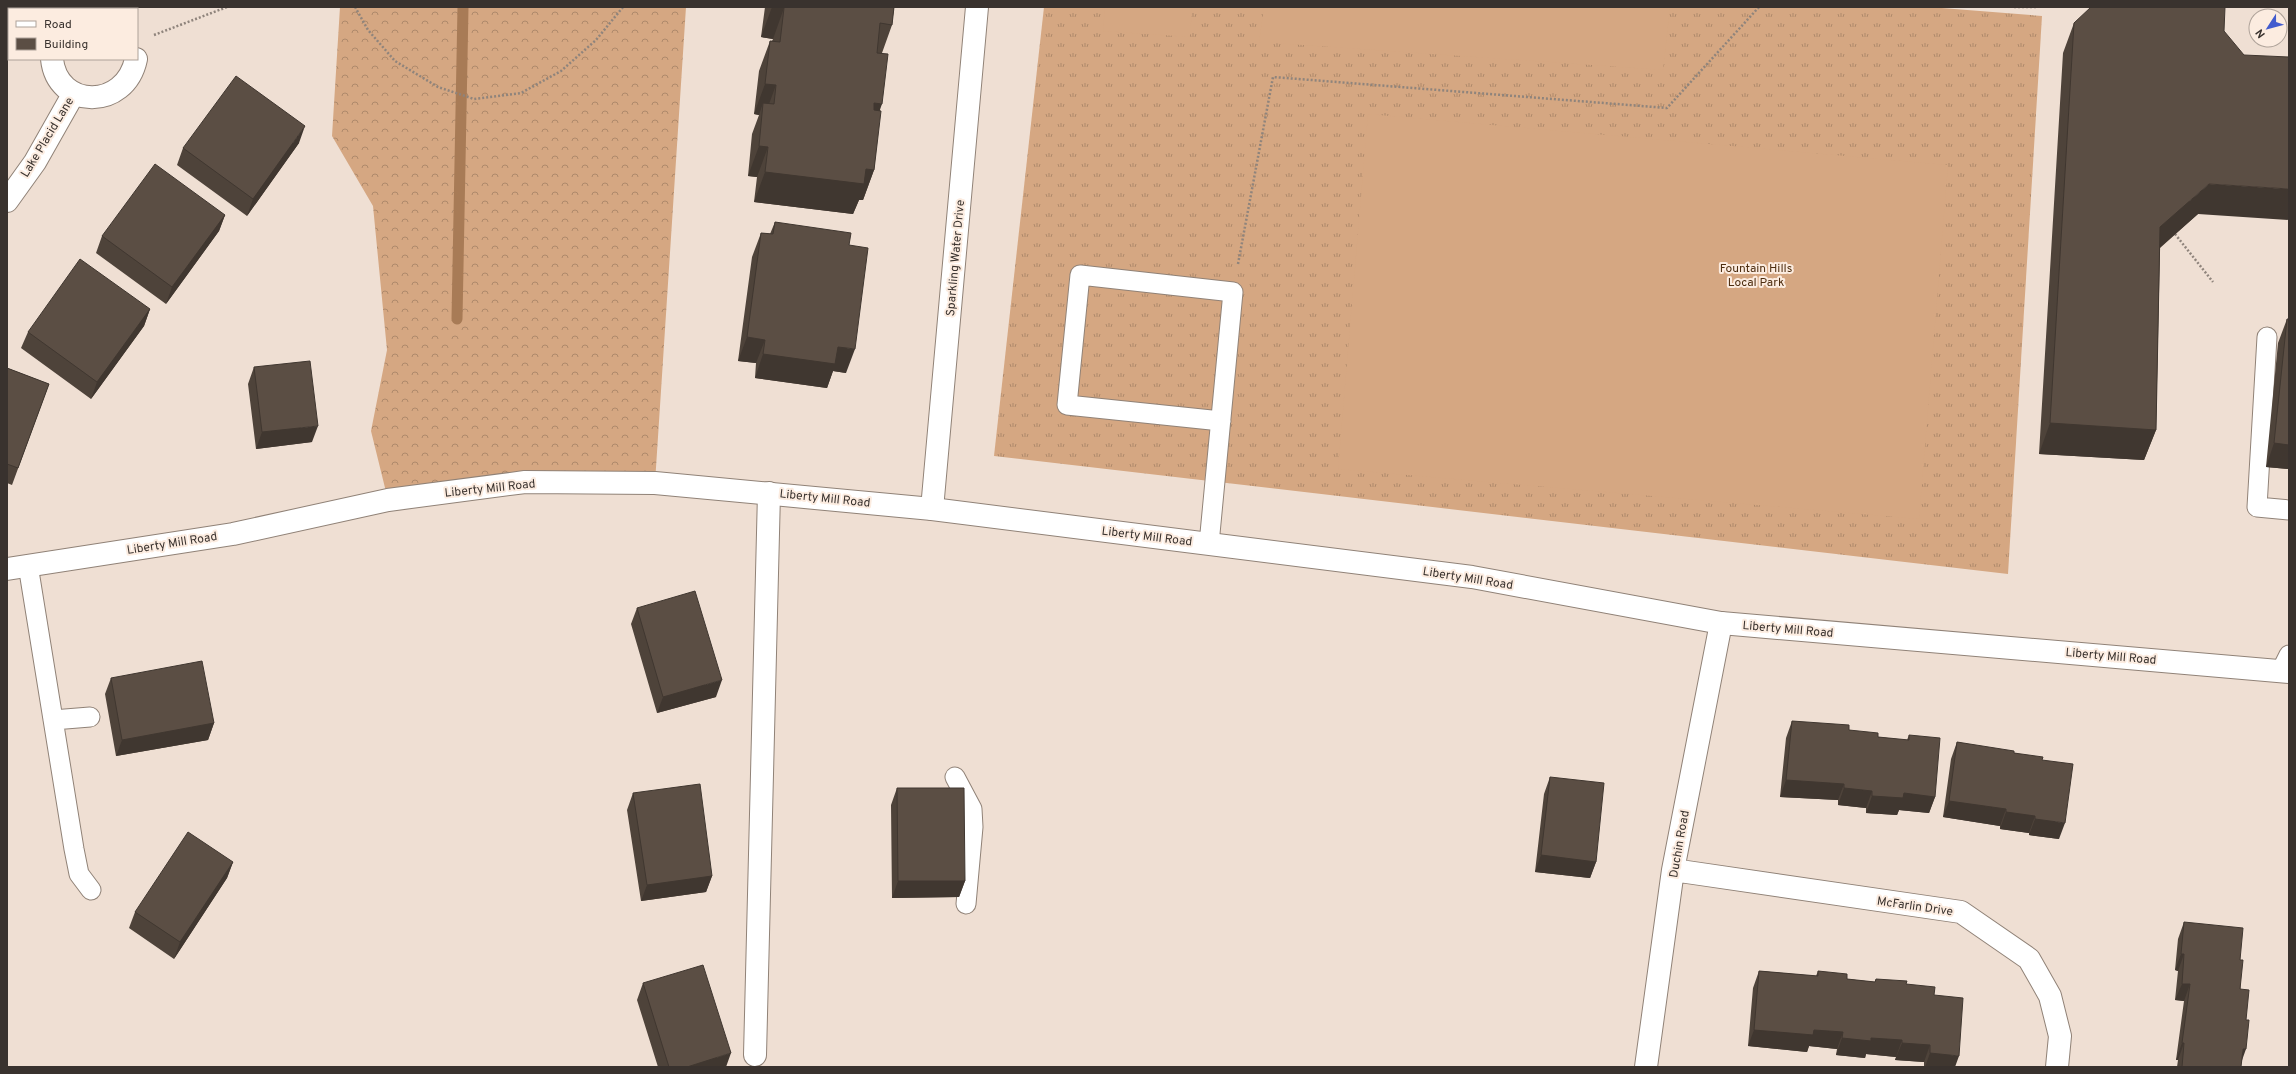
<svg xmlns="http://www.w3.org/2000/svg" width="2296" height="1074" viewBox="0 0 2296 1074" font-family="Overpass,sans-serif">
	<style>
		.grass { fill: url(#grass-tufts) }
		.forest { fill: url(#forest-crowns) }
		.pitch { fill: #d5a782 }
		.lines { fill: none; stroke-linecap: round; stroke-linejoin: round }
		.stream { stroke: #a87b56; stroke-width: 11 }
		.service-casing { stroke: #908277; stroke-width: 21 }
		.minor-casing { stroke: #908277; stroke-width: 24 }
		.tertiary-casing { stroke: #908277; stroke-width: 24 }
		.path { stroke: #8f847c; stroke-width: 2.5; stroke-dasharray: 2 2; stroke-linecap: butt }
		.service { stroke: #fff; stroke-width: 19 }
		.minor { stroke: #fff; stroke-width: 22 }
		.tertiary { stroke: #fff; stroke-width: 22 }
		.wall { fill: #4e433a }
		.shaded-wall { fill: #403730 }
		.building { fill: #5b4e44; stroke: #403730 }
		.labels { text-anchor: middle; stroke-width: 4; stroke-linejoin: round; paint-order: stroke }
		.street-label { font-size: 12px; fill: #39322e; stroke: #fcece0 }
		.park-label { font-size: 12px; fill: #4d2d0f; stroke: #fcece0 }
	</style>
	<defs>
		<pattern id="grass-tufts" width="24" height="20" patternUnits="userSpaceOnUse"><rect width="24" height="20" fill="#d5a782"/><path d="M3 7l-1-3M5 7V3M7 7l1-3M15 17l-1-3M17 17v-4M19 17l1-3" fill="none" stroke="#ae896b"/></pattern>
		<pattern id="forest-crowns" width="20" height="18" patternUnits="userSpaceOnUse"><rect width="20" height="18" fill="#d5a782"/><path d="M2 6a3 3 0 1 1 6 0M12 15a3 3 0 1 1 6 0" fill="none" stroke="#ae896b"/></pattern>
	</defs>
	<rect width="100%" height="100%" fill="#efdfd3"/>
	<!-- grass -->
	<path class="grass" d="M1044,7H1929L2042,16L2008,574L994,456Z"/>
	<!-- forest -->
	<path class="forest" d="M340,7H686L655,483L388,500L371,431L387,350L373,206L332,136Z"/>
	<!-- pitch -->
	<path class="pitch" d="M1105,7H1192L1190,37L1103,31Z
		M1264,7H1670L1663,70L1259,42Z
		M1368,114L1948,165L1919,519L1338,469Z"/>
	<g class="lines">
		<!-- stream -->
		<path class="stream" d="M457,319L463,7"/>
		<!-- service casing -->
		<g class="service-casing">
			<path id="service" d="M2267,337L2257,507L2289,510
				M1209,544L1233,292L1080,275L1067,405L1221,421
				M28,565L74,849L79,874L91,890
				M2281,671L2289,655
				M53,720L90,717
				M955,777L972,809L973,827L966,904"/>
		</g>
		<!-- minor casing -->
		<g class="minor-casing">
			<path id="minor" d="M52,59C57,109 125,111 136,59
				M7,201L35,162L74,93
				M932,509L977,7
				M1673,870L1961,912L2029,959L2050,996L2060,1036L2057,1067
				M755,1055L769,493
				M1646,1067L1673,870L1721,623"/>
		</g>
		<!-- tertiary casing -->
		<g class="tertiary-casing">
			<path id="tertiary" d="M7,569L233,534L388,500L525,482L655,483L932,509L1472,577L1721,623L2289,672"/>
		</g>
		<!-- path -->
		<path class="path" d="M355,7L368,30L395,61L438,87L474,99L521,93L561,71L596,40L623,7
			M2014,7H2038
			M154,35L227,7
			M2175,234L2213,282
			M1238,264L1273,77L1667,108L1759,7"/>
		<!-- service -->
		<use href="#service" class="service"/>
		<!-- minor -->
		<use href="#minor" class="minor"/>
		<!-- tertiary -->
		<use href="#tertiary" class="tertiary"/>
	</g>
	<!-- wall -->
	<path class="wall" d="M765,7H894L892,25L882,53L880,111L874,170L863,200H859L853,214L754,202L757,177L748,176L752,134L759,115L754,114L759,71L770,41H772L773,39L761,37Z
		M2074,23L2198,214L2160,248L2156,430L2144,460L2039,454L2063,53Z
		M299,143L247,216L177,165L183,148Z
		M225,215L219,231L166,304L96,253L102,236Z
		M775,222L849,245L846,373L833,371L827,388L755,378L756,363L738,361L752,257L761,233L770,234Z
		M150,309L144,326L91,399L21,348L28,332Z
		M2287,319H2289V469L2266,467L2278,343Z
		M254,367L312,442L256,449L248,384Z
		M7,368L49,384L12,485L7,483Z
		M637,608L716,697L657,713L631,624Z
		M111,678L214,723L208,740L116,756L105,694Z
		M1792,721L1849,730L1878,737L1907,740L1909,735L1935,797L1929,813L1899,810L1897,815L1866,813V808L1838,805V800L1780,797L1786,738Z
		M1957,742L2014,753L2042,760L2059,839L2029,835V833L2000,829V826L1943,817L1951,759Z
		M1550,777L1596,862L1590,878L1535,872L1544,794Z
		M897,788L965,881L959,897L892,898L891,805Z
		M633,793L712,876L706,892L641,901L627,810Z
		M233,862L227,878L174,959L129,928L135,912Z
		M2184,922L2240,960L2241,1061V1067H2177L2178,1060H2176L2184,1001L2175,1000L2178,971L2175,970L2178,939Z
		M1759,971L1816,976L1818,971L1847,979L1875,982L1876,979L1906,984L1934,995L1955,1067H1924V1062L1895,1060L1896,1057L1866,1054L1865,1058L1836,1055L1837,1049L1809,1046L1807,1052L1748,1046L1753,988Z
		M643,983L726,1067H658L637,1000Z"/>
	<!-- shaded-wall -->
	<path class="shaded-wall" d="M772,7L784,8L773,39L761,37Z
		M765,84L776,85L765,115L763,103L759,115L754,114Z
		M874,103L882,104L871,134Z
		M305,126L299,143L247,216L253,199Z
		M759,146L768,147L757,177L748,176Z
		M866,169L874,170L863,200H859L853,214L754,202L765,172Z
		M2209,184L2289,189V220L2198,214L2149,257L2160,227Z
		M225,215L219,231L166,304L172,287Z
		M150,309L144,326L91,399L97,382Z
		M747,337L765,340L756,363L738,361Z
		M838,347L855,349L846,373L833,371L827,388L755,378L763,354Z
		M2050,423L2156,430L2144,460L2039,454Z
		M318,426L312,442L256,449L262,432Z
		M2274,443L2289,445V469L2266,467Z
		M722,680L716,697L657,713L663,697Z
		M214,723L208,740L116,756L122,740Z
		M1786,780L1844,784L1838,800L1780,797Z
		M1844,788L1872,791L1866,808L1838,805Z
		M1904,793L1935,797L1929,813L1899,810L1897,815L1866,813L1872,796Z
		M1949,801L2006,809L2000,826L1943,817Z
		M2006,812L2035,816L2029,833L2000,829Z
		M2035,819L2065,823L2059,839L2029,835Z
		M1541,855L1596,862L1590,878L1535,872Z
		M233,862L227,878L174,959L180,942Z
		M712,876L706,892L641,901L647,885Z
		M898,881H965L959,897L892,898Z
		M2181,954H2184L2178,971L2175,970Z
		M2182,984H2190L2184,1001L2175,1000Z
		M1754,1030H1814L1843,1032L1837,1049L1809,1046L1807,1052L1748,1046Z
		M1842,1038H1871L1902,1040L1896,1057L1866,1054L1865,1058L1836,1055Z
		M1902,1043L1930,1045L1924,1062L1895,1060Z
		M2182,1043H2184L2178,1060H2176Z
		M2243,1049H2246L2240,1066Z
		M731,1053L726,1067H687Z
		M1930,1053L1959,1056L1955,1067H1925Z"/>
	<!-- building -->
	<path class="building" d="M774,7H894L892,25L880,23L877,53L888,54L882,104L874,103V110L881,111L874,170L866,169L864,184L765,172L768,147L759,146L763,103L774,104L776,85L765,84L770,41L780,42L784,8Z
		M2091,7H2225L2224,31L2244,55L2289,57V189L2209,184L2160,227L2156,430L2050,423L2074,23Z
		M236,76L305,126L253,199L183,148Z
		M155,164L225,215L172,287L102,236Z
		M775,222L851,233L849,245L868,248L855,349L838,347L835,364L763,354L765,340L747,337L761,233L773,234Z
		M80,259L150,309L97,382L28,332Z
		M2287,319H2289V445L2274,443Z
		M310,361L318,426L262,432L254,367Z
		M7,368L49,384L18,468L7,464Z
		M695,591L722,680L663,697L637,608Z
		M202,661L214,723L122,740L111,678Z
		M1792,721L1849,725V730L1878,733V737L1909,740V735L1940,738L1935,797L1904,793L1903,798L1872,796V791L1844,788V784L1786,780Z
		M1957,742L2014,751V753L2043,757L2042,760L2073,764L2065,823L2035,819V816L2006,812V809L1949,801Z
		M1550,777L1604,783L1596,862L1541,855Z
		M700,784L712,876L647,885L633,793Z
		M897,788H964L965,881H898Z
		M188,832L233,862L180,942L135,912Z
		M2184,922L2243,928L2240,960H2243L2240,989L2249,990L2246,1020H2249L2246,1049H2243L2241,1067H2182L2184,1043H2182L2190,984H2182L2184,954H2181Z
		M703,965L731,1053L687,1067H669L643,983Z
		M1759,971L1818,976V971L1847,974V979L1875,982L1876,979L1907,981L1906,984L1935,987L1934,995L1963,998L1959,1056L1930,1053V1045L1902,1043V1040L1871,1038V1041L1842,1038L1843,1032L1814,1030L1813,1035L1754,1030Z"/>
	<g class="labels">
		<!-- street labels -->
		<g class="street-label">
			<text transform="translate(47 137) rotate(-59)" y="4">Lake Placid Lane</text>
			<text transform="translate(955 258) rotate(-85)" y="4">Sparkling Water Drive</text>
			<text transform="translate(490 488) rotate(-6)" y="4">Liberty Mill Road</text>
			<text transform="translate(825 498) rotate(6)" y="4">Liberty Mill Road</text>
			<text transform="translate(1147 536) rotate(7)" y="4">Liberty Mill Road</text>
			<text transform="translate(172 543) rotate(-9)" y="4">Liberty Mill Road</text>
			<text transform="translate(1468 578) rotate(9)" y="4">Liberty Mill Road</text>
			<text transform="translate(1788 629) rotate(5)" y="4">Liberty Mill Road</text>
			<text transform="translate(2111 656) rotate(5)" y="4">Liberty Mill Road</text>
			<text transform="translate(1679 844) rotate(-80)" y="4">Duchin Road</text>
			<text transform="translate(1915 906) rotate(8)" y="4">McFarlin Drive</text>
		</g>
		<!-- park labels -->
		<g class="park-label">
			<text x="1756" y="272">Fountain Hills<tspan x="1756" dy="14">Local Park</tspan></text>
		</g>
	</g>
	<!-- border -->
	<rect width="2296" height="1074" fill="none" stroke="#39322e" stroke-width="16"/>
	<!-- legend -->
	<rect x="8" y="8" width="130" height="52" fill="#fcece0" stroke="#aea299"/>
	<rect x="16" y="21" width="20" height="6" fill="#ffffff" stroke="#aea299"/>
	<text x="44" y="28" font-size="12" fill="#39322e">Road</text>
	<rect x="16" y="38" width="20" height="12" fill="#5b4e44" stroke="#aea299"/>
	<text x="44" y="48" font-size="12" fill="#39322e">Building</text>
	<!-- north arrow -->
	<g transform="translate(2268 28) rotate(234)"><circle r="19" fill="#fcece0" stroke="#aea299"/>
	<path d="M0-3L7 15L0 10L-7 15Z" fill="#425bce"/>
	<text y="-6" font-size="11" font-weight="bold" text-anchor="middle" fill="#39322e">N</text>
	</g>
</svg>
